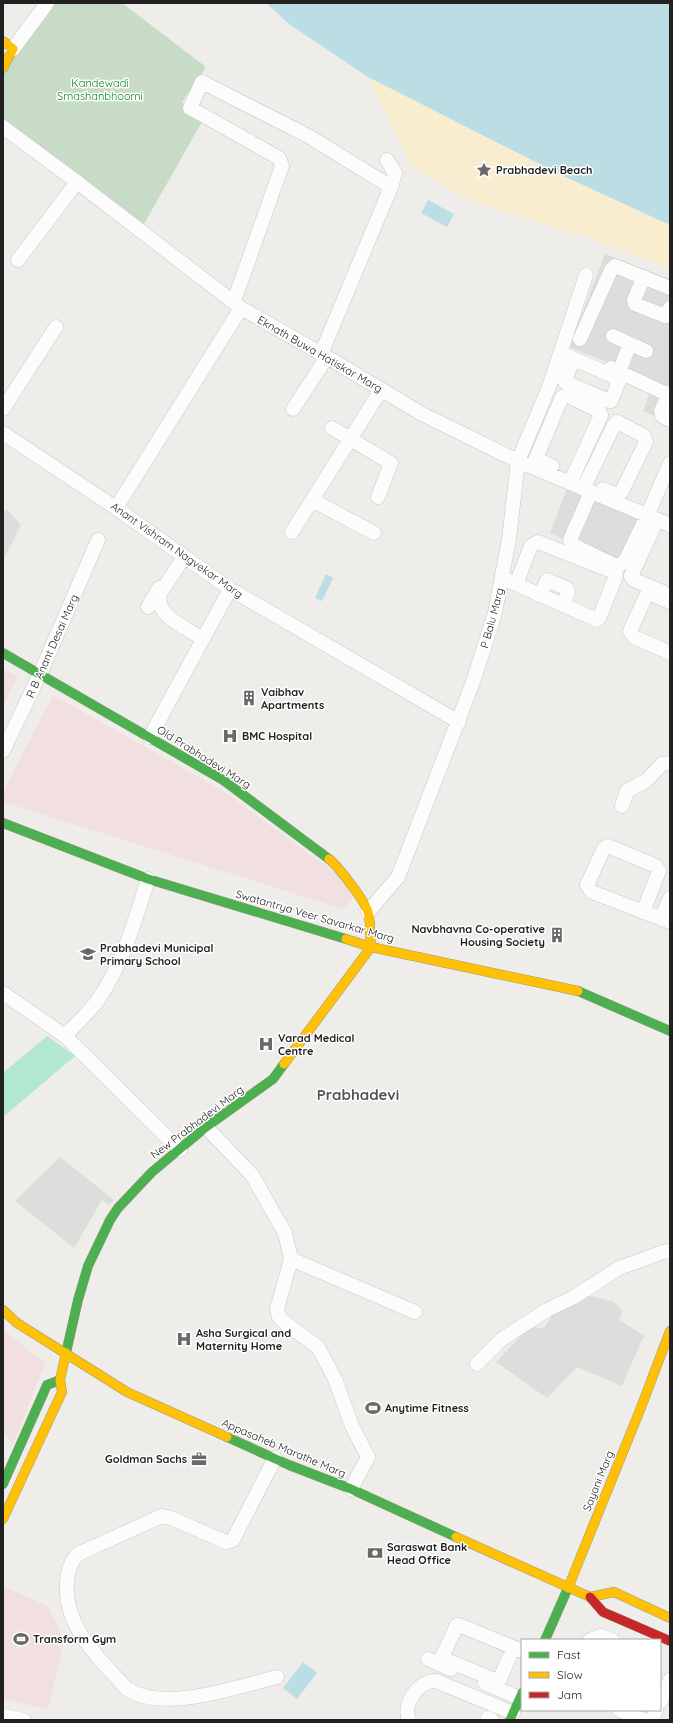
<svg xmlns="http://www.w3.org/2000/svg" width="673" height="1723" viewBox="0 0 673 1723" font-family="Quicksand,sans-serif">
	<style>
		.residential { fill: #dedddb }
		.commercial { fill: #f1e0df }
		.sand { fill: #f8edce }
		.cemetery { fill: #c7dbc7 }
		.pitch { fill: #b2e8cf }
		.water { fill: #bbdee4 }
		.lines { fill: none; stroke-linecap: round; stroke-linejoin: round }
		.street-casing { stroke: #c8c7c6; stroke-width: 15 }
		.fast-casing { stroke: #9a9a80; stroke-width: 10 }
		.slow-casing { stroke: #9a9a80; stroke-width: 10 }
		.jam-casing { stroke: #9a9a80; stroke-width: 10 }
		.street { stroke: #fdfcfc; stroke-width: 14 }
		.fast { stroke: #4caf50; stroke-width: 9 }
		.slow { stroke: #ffc107; stroke-width: 9 }
		.jam { stroke: #c62828; stroke-width: 9 }
		.labels { text-anchor: middle; stroke-width: 3; stroke-linejoin: round; paint-order: stroke }
		.park-label { font-size: 11px; fill: #05880a; stroke: #fff }
		.poi-label { font-size: 11px; font-weight: bold; fill: #212121; stroke: #fff; text-anchor: start }
		.street-label { font-size: 11px; fill: #212121; stroke: #fff }
		.district-label { font-size: 15px; font-weight: bold; fill: #545454; stroke: #fff }
	</style>
	<rect width="100%" height="100%" fill="#efedea"/>
	<!-- residential -->
	<path class="residential" d="M605,254L670,279V423L643,411L654,381L569,347Z
		M568,486L648,521L626,567L550,533Z
		M7,509L21,525L3,561V513Z
		M60,1157L114,1200L109,1205L102,1200L74,1248L15,1201Z
		M584,1295L613,1301L623,1311L619,1320L645,1336L642,1340L622,1386L577,1367L547,1398L496,1362L530,1326L543,1329L556,1310Z"/>
	<!-- commercial -->
	<path class="commercial" d="M3,669L18,676L3,705Z
		M53,695L222,790L342,878L353,898L343,909L3,802V792Z
		M3,1329L45,1363L13,1444L3,1433Z
		M3,1586L49,1607L64,1641L48,1710L3,1698Z"/>
	<!-- sand -->
	<path class="sand" d="M368,77L559,174L670,225V269L586,237L468,200L411,165Z"/>
	<!-- cemetery -->
	<path class="cemetery" d="M41,3H122L206,67L182,102L203,120L144,224L3,120V61Z"/>
	<!-- pitch -->
	<path class="pitch" d="M47,1036L75,1056L3,1117V1073Z"/>
	<!-- water -->
	<path class="water" d="M266,3H670V225L559,174L368,77L289,24Z
		M428,200L454,214L447,227L421,213Z
		M326,574L333,578L322,601L315,598Z
		M303,1662L317,1673L297,1699L283,1688Z"/>
	<g class="lines">
		<!-- street casing -->
		<g class="street-casing">
			<path id="street" d="M13,49L47,3
				M3,127L77,182L241,308L327,357L422,414L518,461L670,525
				M18,260L77,182
				M644,277L634,300L635,304L665,316L670,308
				M234,301L282,166L279,158L190,108L202,82L310,137L391,187
				M613,336L646,351
				M580,339L611,270L615,266L670,288
				M561,353L617,378L619,381L611,401H609L565,382L573,359
				M321,354L391,187L395,173L387,160
				M611,368L669,395
				M619,372L630,344
				M670,393L661,411L662,416L670,420
				M3,409L56,327
				M293,409L327,357
				M332,428L391,463L378,497
				M3,433L116,508L230,589L459,722
				M552,466L538,460L536,458L562,397L566,395L599,411L601,415L570,483
				M583,489L614,425L617,422L644,436L646,442L621,493L617,495L603,489
				M591,492L570,540L573,545L614,565H620L625,561L647,516L670,463
				M312,500L374,533
				M116,508L241,308
				M657,520L631,576L634,580L663,592
				M292,532L381,390
				M184,557L161,592C152,615 187,628 203,639
				M502,578L597,620L599,618L616,576L614,572L538,542L531,546L516,584
				M541,595L547,580L566,588L568,592L563,605
				M670,602L651,594H647L630,631L634,637L670,653
				M148,607L159,588
				M150,737L230,589
				M3,751L40,674L98,540
				M622,806L627,791L647,780L662,764L670,763
				M368,912L398,877L473,682L495,613L509,539L518,461L549,387L586,275
				M643,912L659,871L656,866L608,846L604,848L587,885L592,892L670,922
				M661,919L670,898
				M3,993L65,1036L180,1150
				M65,1036C76,1024 88,1013 98,1000C123,963 135,921 148,879
				M206,1127L252,1175L285,1233L291,1259L277,1309L279,1317L284,1322L318,1347L335,1379L352,1426L368,1457L351,1489
				M291,1259L415,1312
				M477,1364L502,1339L547,1310L574,1297L619,1268L666,1251L670,1252
				M275,1458L233,1540L226,1542L171,1518L162,1516L78,1554C70,1562 68,1571 67,1582C63,1627 100,1659 127,1689C165,1713 236,1687 277,1677
				M590,1640L600,1636L612,1640
				M513,1648L500,1679L497,1681L444,1659L442,1657L457,1625H459L522,1651
				M428,1659L451,1669
				M485,1683L519,1698
				M660,1702L670,1680
				M619,1710L644,1720
				M3,1716L24,1720
				M488,1718L492,1720
				M409,1720C402,1704 419,1680 436,1681L513,1713
				M652,1720L656,1710"/>
		</g>
		<!-- fast casing -->
		<g class="fast-casing">
			<path id="fast" d="M3,653L223,780L329,859
				M3,823L148,879L346,939
				M578,991L670,1031
				M66,1353L78,1300L88,1266L110,1220L118,1208L152,1172L206,1127L273,1079L284,1064
				M227,1437L289,1465L351,1489L456,1537
				M3,1484L47,1385L60,1380
				M545,1640L568,1588
				M510,1720L522,1693"/>
		</g>
		<!-- slow casing -->
		<g class="slow-casing">
			<path id="slow" d="M3,41L13,49L3,68
				M346,939L371,947L578,991
				M284,1064L371,947C370,936 371,923 368,912C365,901 338,866 329,859
				M3,1310L17,1323L127,1392L227,1437
				M3,1519L62,1392L60,1380L66,1353
				M456,1537L590,1597L614,1592L670,1618
				M568,1588L640,1410L670,1331"/>
		</g>
		<!-- jam casing -->
		<g class="jam-casing">
			<path id="jam" d="M590,1597L603,1612L670,1641"/>
		</g>
		<!-- street -->
		<use href="#street" class="street"/>
		<!-- fast -->
		<use href="#fast" class="fast"/>
		<!-- slow -->
		<use href="#slow" class="slow"/>
		<!-- jam -->
		<use href="#jam" class="jam"/>
	</g>
	<!-- icons -->
	<defs>
		<g id="sight-bare" transform="scale(1.2)"><path d="M0-6L1.8-2.2L6-1.7L2.9 1.2L3.7 5.4L0 3.3L-3.7 5.4L-2.9 1.2L-6-1.7L-1.8-2.2Z" fill="#696867" stroke="#fff" stroke-width="2.5" paint-order="stroke"/></g>
		<g id="building-bare" transform="scale(1.2)"><path d="M-4-6H4V6H1V3H-1V6H-4ZM-2.5-4.3h1.7v1.8h-1.7ZM.8-4.3h1.7v1.8H.8ZM-2.5-1h1.7V.8h-1.7ZM.8-1h1.7V.8H.8Z" fill="#696867" stroke="#fff" stroke-width="2.5" paint-order="stroke"/></g>
		<g id="hospital-bare" transform="scale(1.2)"><path d="M-5-5h3v3.5h4V-5h3V5h-3V1.5h-4V5h-3Z" fill="#696867" stroke="#fff" stroke-width="2.5" paint-order="stroke"/></g>
		<g id="school-bare" transform="scale(1.2)"><path d="M0-5L7-2L0 1L-7-2ZM-4 1L0 2.5L4 1V4Q0 6-4 4Z" fill="#696867" stroke="#fff" stroke-width="2.5" paint-order="stroke"/></g>
		<g id="stadium-bare" transform="scale(1.2)"><path d="M0-5a6.5 5 0 1 0 0 10a6.5 5 0 1 0 0-10ZM-3.5-1.8h7v3.6h-7Z" fill="#696867" stroke="#fff" stroke-width="2.5" paint-order="stroke"/></g>
		<g id="office-bare" transform="scale(1.2)"><path d="M-6-3h4V-5.5h4V-3h4V5H-6ZM-1-4.5V-3h2v-1.5ZM-6 0V1H6V0Z" fill="#696867" stroke="#fff" stroke-width="2.5" paint-order="stroke"/></g>
		<g id="bank-bare" transform="scale(1.2)"><path d="M-6-4H6V4H-6ZM0-2.3a2.3 2.3 0 1 0 0 4.6a2.3 2.3 0 1 0 0-4.6Z" fill="#696867" stroke="#fff" stroke-width="2.5" paint-order="stroke"/></g>
	</defs>
	<g fill-rule="evenodd">
		<use href="#sight-bare" x="484" y="170"/>
		<use href="#building-bare" x="249" y="698"/>
		<use href="#hospital-bare" x="230" y="736"/>
		<use href="#building-bare" x="557" y="935"/>
		<use href="#school-bare" x="88" y="954"/>
		<use href="#hospital-bare" x="266" y="1044"/>
		<use href="#hospital-bare" x="184" y="1339"/>
		<use href="#stadium-bare" x="373" y="1408"/>
		<use href="#office-bare" x="199" y="1459"/>
		<use href="#bank-bare" x="375" y="1553"/>
		<use href="#stadium-bare" x="21" y="1639"/>
	</g>
	<g class="labels">
		<!-- park labels -->
		<g class="park-label">
			<text x="100" y="87">Kandewadi<tspan x="100" dy="13">Smashanbhoomi</tspan></text>
		</g>
		<!-- poi labels -->
		<g class="poi-label">
			<text x="496" y="174">Prabhadevi Beach</text>
			<text x="261" y="696">Vaibhav<tspan x="261" dy="13">Apartments</tspan></text>
			<text x="242" y="740">BMC Hospital</text>
			<text x="545" y="933" text-anchor="end">Navbhavna Co-operative<tspan x="545" dy="13">Housing Society</tspan></text>
			<text x="100" y="952">Prabhadevi Municipal<tspan x="100" dy="13">Primary School</tspan></text>
			<text x="278" y="1042">Varad Medical<tspan x="278" dy="13">Centre</tspan></text>
			<text x="196" y="1337">Asha Surgical and<tspan x="196" dy="13">Maternity Home</tspan></text>
			<text x="385" y="1412">Anytime Fitness</text>
			<text x="187" y="1463" text-anchor="end">Goldman Sachs</text>
			<text x="387" y="1551">Saraswat Bank<tspan x="387" dy="13">Head Office</tspan></text>
			<text x="33" y="1643">Transform Gym</text>
		</g>
		<!-- street labels -->
		<g class="street-label">
			<text transform="translate(320 354) rotate(30)" y="4">Eknath Buwa Hatiskar Marg</text>
			<text transform="translate(177 550) rotate(35)" y="4">Anant Vishram Nagvekar Marg</text>
			<text transform="translate(492 618) rotate(-75)" y="4">P Balu Marg</text>
			<text transform="translate(52 646) rotate(-66)" y="4">R B Anant Desai Marg</text>
			<text transform="translate(204 757) rotate(32)" y="4">Old Prabhadevi Marg</text>
			<text transform="translate(315 916) rotate(16)" y="4">Swatantrya Veer Savarkar Marg</text>
			<text transform="translate(197 1122) rotate(-37)" y="4">New Prabhadevi Marg</text>
			<text transform="translate(284 1448) rotate(23)" y="4">Appasaheb Marathe Marg</text>
			<text transform="translate(598 1481) rotate(-68)" y="4">Sayani Marg</text>
		</g>
		<!-- district labels -->
		<g class="district-label">
			<text x="358" y="1100">Prabhadevi</text>
		</g>
	</g>
	<!-- border -->
	<rect width="673" height="1723" fill="none" stroke="#212121" stroke-width="8"/>
	<!-- legend -->
	<rect x="521" y="1639" width="140" height="72" fill="#ffffff" stroke="#a6a6a6"/>
	<rect x="529" y="1652" width="20" height="6" fill="#4caf50" stroke="#a6a6a6"/>
	<text x="557" y="1659" font-size="12" fill="#212121">Fast</text>
	<rect x="529" y="1672" width="20" height="6" fill="#ffc107" stroke="#a6a6a6"/>
	<text x="557" y="1679" font-size="12" fill="#212121">Slow</text>
	<rect x="529" y="1692" width="20" height="6" fill="#c62828" stroke="#a6a6a6"/>
	<text x="557" y="1699" font-size="12" fill="#212121">Jam</text>
</svg>
